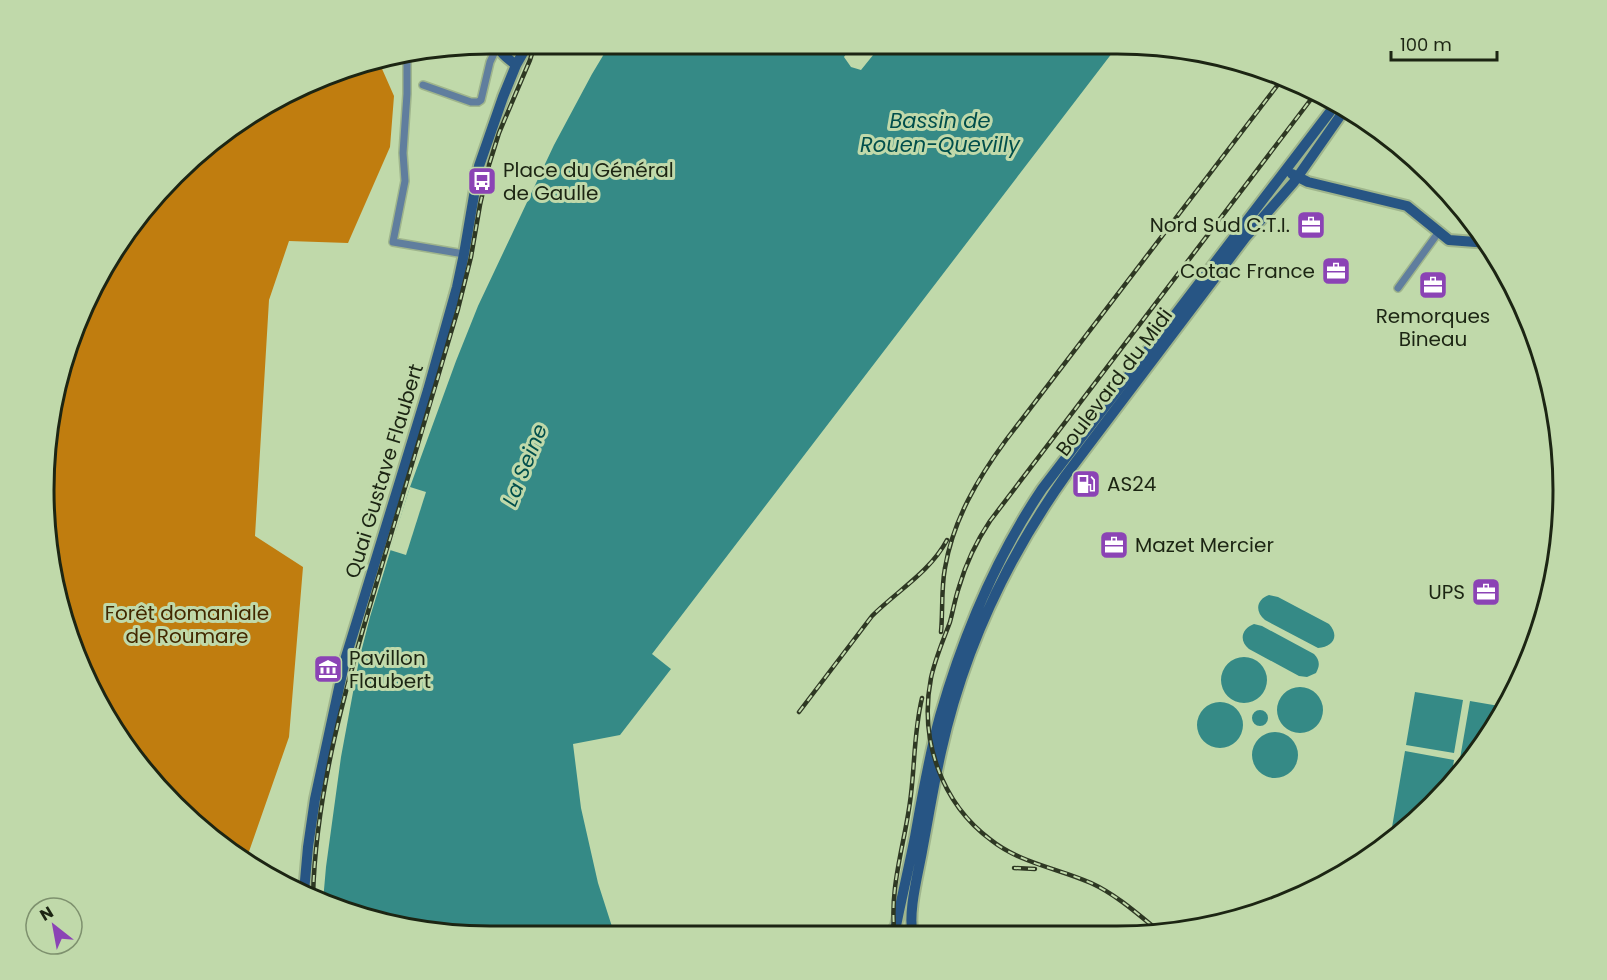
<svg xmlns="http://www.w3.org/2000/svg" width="1607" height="980" viewBox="0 0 1607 980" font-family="Poppins,sans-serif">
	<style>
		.forest { fill: #c07d0f }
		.water { fill: #358a86 }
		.pier { fill: #c0d9aa }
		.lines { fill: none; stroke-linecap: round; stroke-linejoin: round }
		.street-casing { stroke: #9fb58c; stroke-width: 10 }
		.secondary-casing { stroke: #9fb58c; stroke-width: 14 }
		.street { stroke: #607e9e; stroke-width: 7 }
		.secondary { stroke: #275584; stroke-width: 10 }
		.rail-casing { stroke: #2e3823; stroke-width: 4.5 }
		.rail { stroke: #c0d9aa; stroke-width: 2; stroke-dasharray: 7; stroke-linecap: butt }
		.labels { text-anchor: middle; stroke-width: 6; stroke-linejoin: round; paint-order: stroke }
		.poi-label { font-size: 20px; fill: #1c2513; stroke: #c0d9aa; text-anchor: start }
		.street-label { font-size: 20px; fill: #1c2513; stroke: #c0d9aa }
		.park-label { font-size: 20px; fill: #432800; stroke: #c0d9aa }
		.water-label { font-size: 21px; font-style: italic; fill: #014f4c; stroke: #c0d9aa }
		.rim { fill: none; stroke: #1c2513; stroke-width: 3 }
	</style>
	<rect width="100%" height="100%" fill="#c0d9aa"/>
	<!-- forest -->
	<path class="forest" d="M379,62L394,96L390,147L348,243L289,241L269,300L255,536L303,567L289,737L245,863L136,762L67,633L44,490L67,347L136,218L218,136L347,67Z"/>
	<!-- water -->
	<path class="water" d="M610,44H852L844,57L851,67L861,70L882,44H1119L652,654L671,669L620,735L573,744L581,808L598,883L615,936H460L346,913L323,901L326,867L341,757L359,660L370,617L410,487L456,361L478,306L554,145L592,74Z
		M1269,595L1278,597L1329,624C1340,636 1333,647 1318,648L1265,620C1254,611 1257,599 1269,595Z
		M1254,624L1262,626L1314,654C1320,660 1320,666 1316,673L1307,677L1299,676L1249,649C1239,641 1241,629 1254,624Z
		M1221 680a23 23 0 1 1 46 0a23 23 0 1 1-46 0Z
		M1277 710a23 23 0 1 1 46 0a23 23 0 1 1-46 0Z
		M1415,692L1463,700L1454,753L1406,745Z
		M1470,701L1505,707L1488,738L1457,776Z
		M1197 725a23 23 0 1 1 46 0a23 23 0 1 1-46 0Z
		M1252 718a8 8 0 1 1 16 0a8 8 0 1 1-16 0Z
		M1252 755a23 23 0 1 1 46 0a23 23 0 1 1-46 0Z
		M1405,751L1454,760L1450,785L1432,806L1390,839Z"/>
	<!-- pier -->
	<path class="pier" d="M410,487L426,492L406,555L390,550Z"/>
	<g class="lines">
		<!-- street casing -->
		<g class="street-casing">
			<path id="street" d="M407,57V94L403,153L405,181L393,242L464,254
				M423,85L471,102H478L481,100L490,62L498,45
				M1398,288L1438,233"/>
		</g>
		<!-- secondary casing -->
		<g class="secondary-casing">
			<path id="secondary" d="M498,44C499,53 509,59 516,65
				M1292,174L1308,182L1407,206L1449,240L1489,243
				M304,892L308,847L315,799L345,660L428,390L457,287L464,254L479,166L503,97L516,65L528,44
				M888,935L897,933L905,936
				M888,936L896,926C902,896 909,867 915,837C922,797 929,756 940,716C963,636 995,559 1042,489L1336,104
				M913,936C907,912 919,871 923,846C929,814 934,783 941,752C963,652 1007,558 1066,475L1245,238L1294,182L1345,109"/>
		</g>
		<!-- street -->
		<use href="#street" class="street"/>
		<!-- secondary -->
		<use href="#secondary" class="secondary"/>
		<!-- rail casing -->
		<g class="rail-casing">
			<path id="rail" d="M941,632C943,611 941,589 945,568C953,520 978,478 1006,440L1283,78
				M799,712L872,616C897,591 930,572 947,540
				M1014,868L1035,869
				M313,896C316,790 346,686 376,585C404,493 431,401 458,309L471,257L480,205L489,165L499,133L530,60L535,44
				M1161,933C1139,915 1117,895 1091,883C1057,868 1020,863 991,840C941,803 919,739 931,678C935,659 943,641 950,622C953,611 955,599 959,587C966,563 976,542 990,521L1315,94
				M895,936C888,888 906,841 911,794C915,761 914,732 922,698"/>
		</g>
		<!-- rail -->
		<use href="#rail" class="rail"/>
	</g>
	<!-- icons -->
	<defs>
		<g id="bus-square" transform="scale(1.5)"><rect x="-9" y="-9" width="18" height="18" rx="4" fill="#8b43b5" stroke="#c0d9aa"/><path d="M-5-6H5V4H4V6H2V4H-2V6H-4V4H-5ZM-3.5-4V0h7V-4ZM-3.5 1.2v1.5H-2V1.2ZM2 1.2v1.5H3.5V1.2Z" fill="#fff"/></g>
		<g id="office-square" transform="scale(1.5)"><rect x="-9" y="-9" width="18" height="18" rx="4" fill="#8b43b5" stroke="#c0d9aa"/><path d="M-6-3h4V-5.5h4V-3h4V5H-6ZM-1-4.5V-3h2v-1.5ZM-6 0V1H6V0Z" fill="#fff"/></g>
		<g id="fuel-square" transform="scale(1.5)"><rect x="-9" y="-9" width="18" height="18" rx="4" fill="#8b43b5" stroke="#c0d9aa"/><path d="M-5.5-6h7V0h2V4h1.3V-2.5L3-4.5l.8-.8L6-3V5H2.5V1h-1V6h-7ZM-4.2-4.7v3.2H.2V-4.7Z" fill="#fff"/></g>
		<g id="museum-square" transform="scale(1.5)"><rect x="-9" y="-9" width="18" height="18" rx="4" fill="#8b43b5" stroke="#c0d9aa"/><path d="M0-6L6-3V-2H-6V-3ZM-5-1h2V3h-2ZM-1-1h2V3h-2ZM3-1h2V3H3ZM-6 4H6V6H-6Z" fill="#fff"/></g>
	</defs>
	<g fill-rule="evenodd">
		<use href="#bus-square" x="482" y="181"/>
		<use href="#office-square" x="1311" y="225"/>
		<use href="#office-square" x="1336" y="271"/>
		<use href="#office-square" x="1433" y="285"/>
		<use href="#fuel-square" x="1086" y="484"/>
		<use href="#office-square" x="1114" y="545"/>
		<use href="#office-square" x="1486" y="592"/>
		<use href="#museum-square" x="328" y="669"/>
	</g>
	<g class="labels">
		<!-- poi labels -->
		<g class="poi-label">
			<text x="503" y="177">Place du Général<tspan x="503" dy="23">de Gaulle</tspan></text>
			<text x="1290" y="232" text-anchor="end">Nord Sud C.T.I.</text>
			<text x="1315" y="278" text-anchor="end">Cotac France</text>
			<text x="1433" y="323" text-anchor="middle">Remorques<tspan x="1433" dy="23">Bineau</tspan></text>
			<text x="1107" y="491">AS24</text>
			<text x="1135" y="552">Mazet Mercier</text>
			<text x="1465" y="599" text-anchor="end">UPS</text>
			<text x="349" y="665">Pavillon<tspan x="349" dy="23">Flaubert</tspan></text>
		</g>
		<!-- street labels -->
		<g class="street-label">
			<text transform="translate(1114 382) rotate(-53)" y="7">Boulevard du Midi</text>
			<text transform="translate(384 471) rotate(-73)" y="7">Quai Gustave Flaubert</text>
		</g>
		<!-- park labels -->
		<g class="park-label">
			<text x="187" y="620">Forêt domaniale<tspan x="187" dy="23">de Roumare</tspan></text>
		</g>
		<!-- water labels -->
		<g class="water-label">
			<text x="940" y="128">Bassin de<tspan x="940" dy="24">Rouen-Quevilly</tspan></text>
			<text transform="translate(525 465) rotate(-68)" y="7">La Seine</text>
		</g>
	</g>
	<!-- crop -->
	<path d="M0 0H1607V980H0ZM490 54H1117A436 436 0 0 1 1553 490V490A436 436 0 0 1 1117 926H490A436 436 0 0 1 54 490V490A436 436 0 0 1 490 54Z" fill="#c0d9aa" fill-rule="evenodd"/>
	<path class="rim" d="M490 54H1117A436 436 0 0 1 1553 490V490A436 436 0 0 1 1117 926H490A436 436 0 0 1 54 490V490A436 436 0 0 1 490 54Z"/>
	<!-- north arrow -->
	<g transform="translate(54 926) rotate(329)"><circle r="28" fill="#c0d9aa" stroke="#7e916e" stroke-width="1.5"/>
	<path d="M0-4.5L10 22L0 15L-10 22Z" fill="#8b43b5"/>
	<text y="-9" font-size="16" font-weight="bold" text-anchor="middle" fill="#1c2513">N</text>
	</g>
	<!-- scale -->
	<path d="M1391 51v9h106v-9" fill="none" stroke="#1c2513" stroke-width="3"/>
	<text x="1400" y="51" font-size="18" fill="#1c2513" stroke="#c0d9aa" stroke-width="4.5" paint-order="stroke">100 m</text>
</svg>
